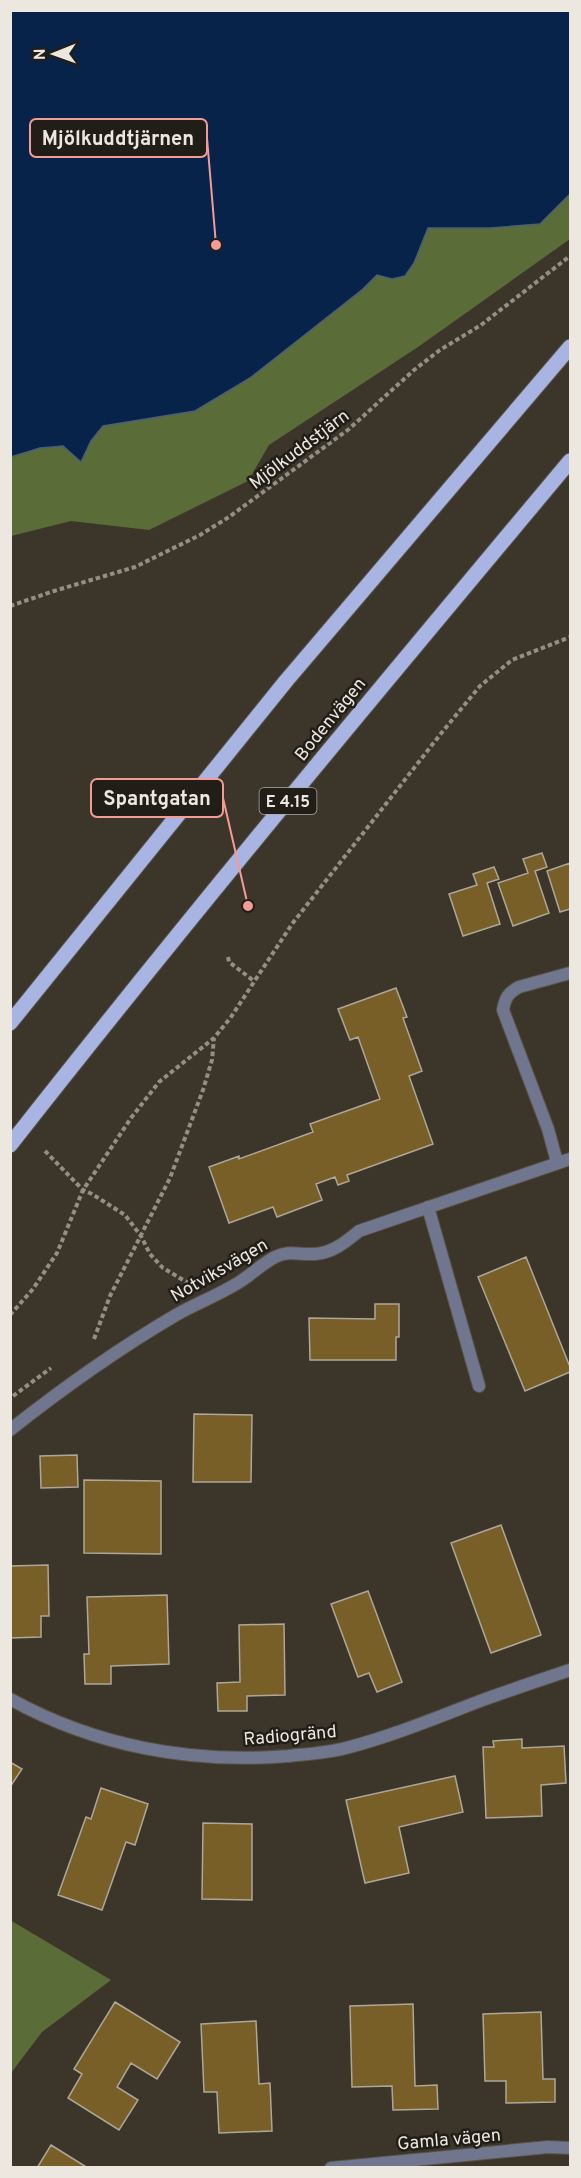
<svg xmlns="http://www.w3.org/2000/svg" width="581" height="2178" viewBox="0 0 581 2178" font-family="Overpass,sans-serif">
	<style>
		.forest { fill: #5a6d38 }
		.water { fill: #08234a; stroke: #4c5e77; stroke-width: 1.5 }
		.building { fill: #775f27; stroke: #aea798; stroke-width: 1.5 }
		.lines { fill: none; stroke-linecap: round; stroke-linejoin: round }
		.service-casing { stroke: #585247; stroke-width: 14 }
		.minor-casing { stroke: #585247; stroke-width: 14 }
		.primary-casing { stroke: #585247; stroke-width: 17 }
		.path { stroke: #948f85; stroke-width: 4; stroke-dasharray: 4.5 3; stroke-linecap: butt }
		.service { stroke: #70768d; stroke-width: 12 }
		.minor { stroke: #70768d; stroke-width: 12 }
		.primary { stroke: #a8b4e2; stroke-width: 15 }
		.labels { text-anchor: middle; stroke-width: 5; stroke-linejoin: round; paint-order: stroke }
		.shield { fill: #211e18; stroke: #afaba4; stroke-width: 1.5 }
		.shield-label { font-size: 16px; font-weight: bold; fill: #ece8e0 }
		.street-label { font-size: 18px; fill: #ece8e0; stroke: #211e18 }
		.leader { fill: none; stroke: #f59b97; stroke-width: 2 }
		.callout-dot { fill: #f59b97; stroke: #211e18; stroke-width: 2 }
		.callout { fill: #211e18; stroke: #f59b97; stroke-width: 2 }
		.callout-label { font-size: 20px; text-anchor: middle; font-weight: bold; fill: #ece8e0 }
	</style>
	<rect width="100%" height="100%" fill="#3c362a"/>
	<!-- forest -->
	<path class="forest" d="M570,194V239L418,347L269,445L248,481L149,530L71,521L11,536V457L40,448L63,446L80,461L91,441L103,426L195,411L250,378L363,289L377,275L392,279L414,263L428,227L490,228L540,224Z
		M10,1920L111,1980L42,2032L11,2073Z"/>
	<!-- water -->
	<path class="water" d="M11,10L570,11V194L540,224L490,228H428L414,263L405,276L392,279L377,275L363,289L250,378L195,411L103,426L91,441L81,462L63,446L40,448L11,457Z"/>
	<!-- building -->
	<path class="building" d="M542,853L547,867L535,871L549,913L513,926L498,883L528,873L523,859Z
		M570,863V909L560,912L547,871Z
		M494,867L499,879L487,883L500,924L463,936L449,894L477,885L473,874Z
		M396,988L407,1017L403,1018L422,1071L409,1076L433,1144L347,1175L349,1181L338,1185L335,1177L316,1184L322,1200L277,1217L273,1207L229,1223L209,1167L239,1156V1159L313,1132L310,1124L380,1099L358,1037L350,1040L338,1009Z
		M526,1257L570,1367V1372L525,1391L478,1277Z
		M375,1304H399V1337H396V1360H310L309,1318L375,1319Z
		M194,1414L252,1415L251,1482H193Z
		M77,1455L78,1487L41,1488L40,1456Z
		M84,1480L161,1481V1554L84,1553Z
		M501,1525L541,1635L491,1653L451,1543Z
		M48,1565L49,1616H41V1637L10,1638V1566Z
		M368,1591L402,1682L377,1692L369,1673L358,1677L331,1604Z
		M167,1595L169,1664L111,1666V1684H85L84,1654H89L87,1597Z
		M284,1624L285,1695L247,1696V1711H218L217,1683L240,1682L239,1625Z
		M522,1739V1748L564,1746L566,1783L541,1785L542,1816L486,1818L483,1747H494L493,1741Z
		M10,1762L22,1769L10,1787Z
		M455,1776L463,1812L399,1827L409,1873L365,1883L346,1800Z
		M101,1788L148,1804L135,1845L126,1842L102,1910L58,1895L86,1817L91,1819Z
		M203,1823L252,1824V1900L202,1899Z
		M115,2002L180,2042L157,2079L131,2063L117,2087L138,2100L119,2130L68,2098L82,2074L74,2069Z
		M413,2004L415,2086L437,2085L438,2109L393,2110L392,2086L352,2087L350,2006Z
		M541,2012L543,2079H555V2102L506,2103V2081H485L483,2014Z
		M256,2021L259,2084L270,2083L272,2131L219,2133L217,2092H204L201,2024Z
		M51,2145L88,2168H37Z"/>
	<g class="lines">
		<!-- service casing -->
		<g class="service-casing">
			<path id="service" d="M428,1207L479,1386"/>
		</g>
		<!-- minor casing -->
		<g class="minor-casing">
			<path id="minor" d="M557,1162L548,1129L503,1010C505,998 508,993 519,987L570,973
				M10,1430C63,1388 118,1349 176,1315C197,1303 221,1294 241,1281C253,1273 262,1264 275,1257C289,1250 300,1255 315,1254C332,1253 346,1242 359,1231L570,1159
				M10,1699C95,1746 191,1764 288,1756C307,1754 327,1753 346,1748C392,1736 436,1718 480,1701C510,1690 540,1680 570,1670
				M331,2168L548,2147L570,2148"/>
		</g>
		<!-- primary casing -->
		<g class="primary-casing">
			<path id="primary" d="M10,1023L286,681L570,347
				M10,1145C192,913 381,687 570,461"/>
		</g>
		<!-- path -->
		<path class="path" d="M10,606L54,591L135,567L200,535L229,517L349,429L414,370L440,350L481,325L570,256
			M228,957L229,962L254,981
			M45,1151L83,1190L92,1194L125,1215L141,1236L150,1254L163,1268L190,1284
			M10,1315L33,1289L57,1253L83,1190L131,1118L159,1082L214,1038L231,1017L292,924L443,731L480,686L512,660L570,637
			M94,1339L110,1296L170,1178L203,1090L212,1060L214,1038
			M13,1396L51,1368"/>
		<!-- service -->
		<use href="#service" class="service"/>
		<!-- minor -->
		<use href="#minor" class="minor"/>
		<!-- primary -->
		<use href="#primary" class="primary"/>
	</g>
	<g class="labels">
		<!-- shield labels -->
		<rect class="shield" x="259.5" y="788" width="57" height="26" rx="4.5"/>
		<g class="shield-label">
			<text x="288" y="807">E 4.15</text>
		</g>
		<!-- street labels -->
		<g class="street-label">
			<text transform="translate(299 449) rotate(-37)" y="6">Mjölkuddstjärn</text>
			<text transform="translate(330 719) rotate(-51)" y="6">Bodenvägen</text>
			<text transform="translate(219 1270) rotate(-30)" y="6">Notviksvägen</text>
			<text transform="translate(290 1735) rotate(-5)" y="6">Radiogränd</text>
			<text transform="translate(449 2139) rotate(-5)" y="6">Gamla vägen</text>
		</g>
	</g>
	<!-- callouts -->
	<path class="leader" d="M216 245L207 138M248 906L223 798"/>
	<g class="callout-dot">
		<circle cx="216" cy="245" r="6"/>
		<circle cx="248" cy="906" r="6"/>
	</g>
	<g class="callout">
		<rect x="30" y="119" width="177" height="38" rx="6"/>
		<rect x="91" y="779" width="132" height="38" rx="6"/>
	</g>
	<g class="callout-label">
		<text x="118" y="145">Mjölkuddtjärnen</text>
		<text x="157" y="805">Spantgatan</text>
	</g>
	<!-- border -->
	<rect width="581" height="2178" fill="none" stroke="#ece8e0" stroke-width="24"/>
	<!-- north arrow -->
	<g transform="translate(54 54) rotate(269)" stroke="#211e18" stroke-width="4.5" paint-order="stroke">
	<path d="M0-4.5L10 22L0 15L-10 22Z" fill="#ece8e0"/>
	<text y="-9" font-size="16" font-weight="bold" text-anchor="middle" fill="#ece8e0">N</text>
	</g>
</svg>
